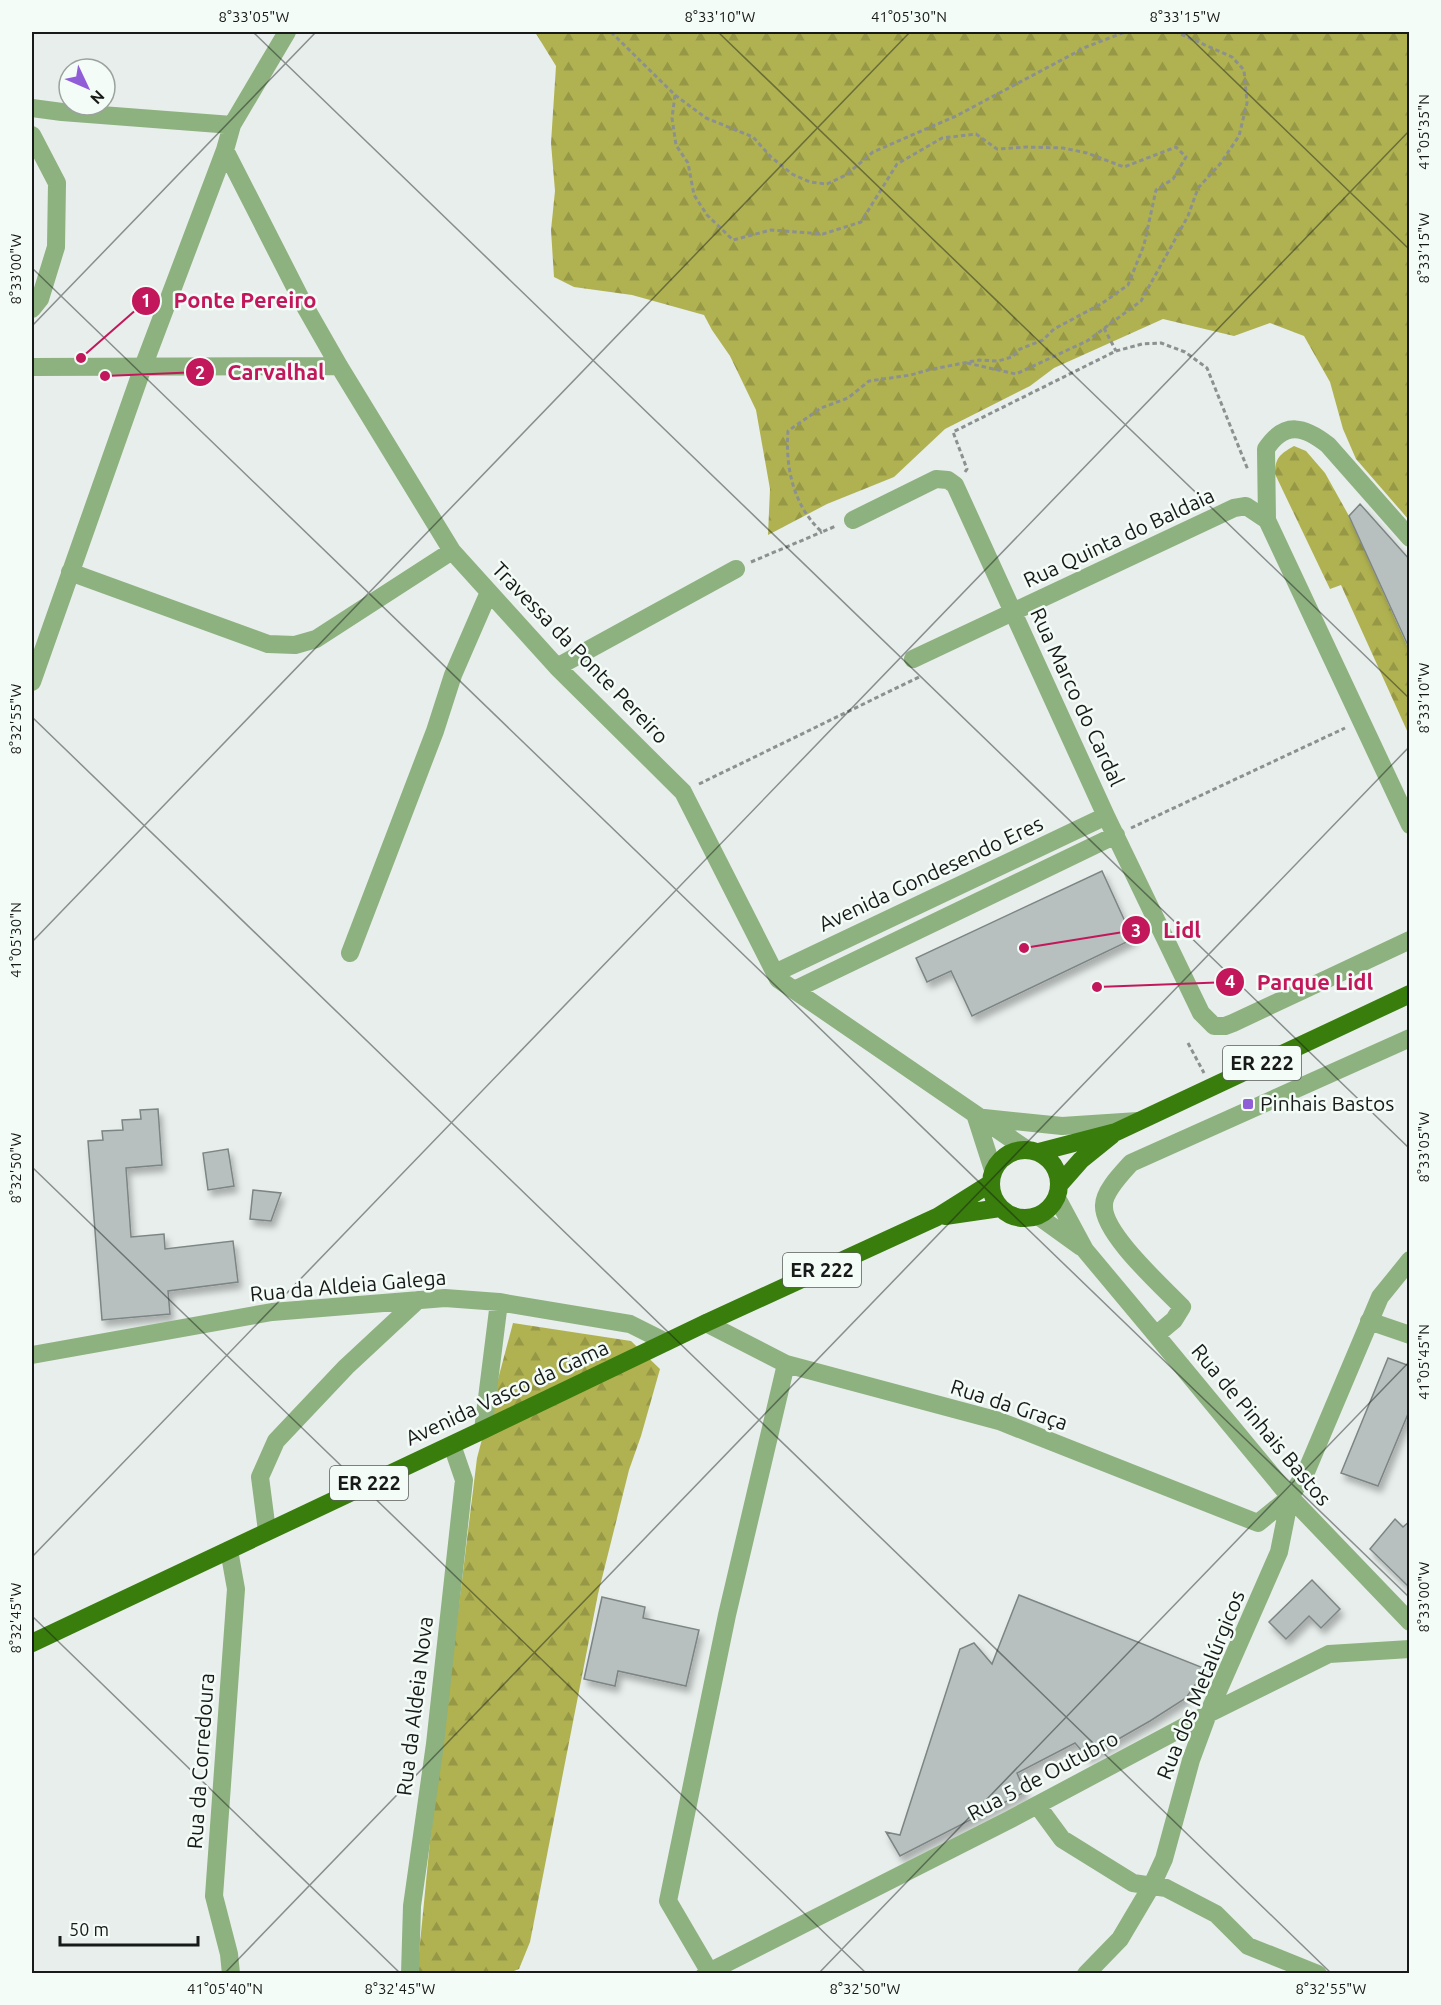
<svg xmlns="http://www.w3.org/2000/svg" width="1441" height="2005" viewBox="0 0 1441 2005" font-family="Ubuntu,sans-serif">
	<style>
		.forest { fill: url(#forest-firs) }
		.building { fill: #b7c0bf; stroke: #7d8584; stroke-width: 1.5; filter: url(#shadow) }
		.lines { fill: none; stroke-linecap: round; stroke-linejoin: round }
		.path { stroke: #8c918f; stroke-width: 3; stroke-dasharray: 4.5 3; stroke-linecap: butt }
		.minor { stroke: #8db17f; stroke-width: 18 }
		.major { stroke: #397d0c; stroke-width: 18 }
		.ticks { fill: none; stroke: #171a18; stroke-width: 1.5; stroke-opacity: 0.45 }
		.poi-dot { fill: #905ed7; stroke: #f4fcf8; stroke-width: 2 }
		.labels { text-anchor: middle; stroke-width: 5; stroke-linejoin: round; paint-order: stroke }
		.shield { fill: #f4fcf8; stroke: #595e5b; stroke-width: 1.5 }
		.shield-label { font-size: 20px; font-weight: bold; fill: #171a18 }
		.street-label { font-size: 21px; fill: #171a18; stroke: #f4fcf8 }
		.poi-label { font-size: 21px; fill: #171a18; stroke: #f4fcf8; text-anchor: start }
		.leader { fill: none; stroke: #c2185b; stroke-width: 2 }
		.callout-dot { fill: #c2185b; stroke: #f4fcf8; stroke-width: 2 }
		.mark-label { font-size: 18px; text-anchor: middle; font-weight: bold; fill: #fff }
		.callout-label { font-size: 22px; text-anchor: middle; font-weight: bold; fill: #c2185b; stroke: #f4fcf8; stroke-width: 5; stroke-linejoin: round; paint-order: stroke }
		.neatline { fill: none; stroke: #171a18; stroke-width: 2 }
		.ticks-label { font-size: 15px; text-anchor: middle; fill: #171a18 }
	</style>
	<defs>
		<pattern id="forest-firs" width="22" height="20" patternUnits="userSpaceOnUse" patternTransform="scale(1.5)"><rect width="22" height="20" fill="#b0b251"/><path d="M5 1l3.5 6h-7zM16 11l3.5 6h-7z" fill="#979846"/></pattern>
		<filter id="shadow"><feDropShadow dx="3.5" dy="6" stdDeviation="3" flood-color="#0004"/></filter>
	</defs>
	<rect width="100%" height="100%" fill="#e7eeeb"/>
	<!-- forest -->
	<path class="forest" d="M535,32H1409V520L1356,459L1343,429L1330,382L1304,336L1270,323L1234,336L1163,319L1054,368L1030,386L945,429L894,477L827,504L768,535L770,489L756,410L730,356L712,330L704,315L632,295L574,287L554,277L551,230L555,191L551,143L556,66Z
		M1294,446L1306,451L1325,473L1349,516L1409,650V735L1341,585L1330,589L1275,474C1275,458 1280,454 1294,446Z
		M513,1323L631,1341L660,1369L641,1436L629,1470L598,1594L530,1942L519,1969L509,1973L417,1974L430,1841L477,1458Z"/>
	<!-- building -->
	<path class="building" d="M1360,504L1410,560V650L1349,516Z
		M1102,871L1133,939L972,1016L951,971L927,982L916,958Z
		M158,1109L162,1165L126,1168L131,1237L164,1234L165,1249L233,1241L238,1282L168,1291L170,1314L102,1320L88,1141L103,1140L102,1131L123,1130L122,1120L141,1119L140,1110Z
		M228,1149L234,1186L208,1190L203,1153Z
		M253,1190L281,1193L271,1221L250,1219Z
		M1388,1358L1410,1366V1409L1378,1486L1341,1473Z
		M1395,1519L1403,1527L1410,1521V1588L1370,1549Z
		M1312,1580L1340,1609L1321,1628L1309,1616L1286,1639L1269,1622Z
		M1019,1595L1206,1669L1186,1698L1150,1721L1087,1757L1075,1743L1017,1773L1025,1792L900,1856L886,1832L900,1835L960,1649L974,1643L992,1664Z
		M602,1597L645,1607L643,1618L699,1630L686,1686L618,1671L615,1686L584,1679Z"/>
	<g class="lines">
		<!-- path -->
		<path class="path" d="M611,32L675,95L672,118L676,145L688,163L694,195L707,215L733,240L771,230L823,234L861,222L897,164L942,138L976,134L997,149L1026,147L1063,148L1087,153L1124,167L1176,147L1186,157L1173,179L1156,190L1144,245L1128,285L1101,304L1054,329L1043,340L1020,349L1012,357L998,361L979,360L928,370L911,375L869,381L848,398L821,408L788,431C785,468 794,507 822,532L836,526
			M675,95L706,118L753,137L771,157L792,174L810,182L827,184L846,175L873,152L956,116L1086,47L1125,32
			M1104,328L1116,351
			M967,363L1016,374L1087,341L1141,301L1188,216L1198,188L1220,164L1239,136L1247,103L1244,70L1232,57L1176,32H1170
			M965,472L967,469L953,432L1116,351L1142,344L1161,343L1185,352L1207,368L1248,470
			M751,562L822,532
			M699,784L919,677
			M1131,828L1345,728
			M1188,1043L1204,1073"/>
		<!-- minor -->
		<path class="minor" d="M32,108L62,112L232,125
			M32,135L57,183L56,247L40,299L32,309
			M225,150L303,303L339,366L452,551L557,667L683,792L778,979L1026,1149
			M32,367L339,366
			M853,520L936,479L948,480L955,485L1106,816L1201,1013L1214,1026H1225L1233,1023L1410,940
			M1267,520L1266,449C1285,420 1305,427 1328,445L1410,538
			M70,572L268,644L295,645L316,639L452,551
			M913,659L1234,508L1246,506L1267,520L1410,825
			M557,667L736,569
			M32,682L143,367L225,150L232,125L287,32
			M350,953L435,731L453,675L489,592
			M775,973L1106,816
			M794,990L1116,835
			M976,1117L993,1170
			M984,1118L1062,1126L1138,1121
			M1057,1198L1085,1250L1151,1329L1290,1497L1410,1622
			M1038,1216L1081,1247
			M1369,1321L1410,1335
			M706,1323L786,1364L999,1421L1258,1523L1290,1497L1306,1472L1380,1297L1410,1260
			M1156,1335L1174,1320L1182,1307C1163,1287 1102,1233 1104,1205C1104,1191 1122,1173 1131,1163L1410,1038
			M32,1355L272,1312L445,1298L499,1302L630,1324L666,1342
			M483,1430L499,1302
			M267,1531L260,1477L276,1441L346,1367L418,1300
			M229,1550L236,1589L214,1896L229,1954L231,1974
			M1037,1805L1062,1839L1133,1883L1166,1888L1216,1914L1248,1946L1318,1974
			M709,1971L668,1901L727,1615L786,1364
			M410,1974L412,1906L435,1744L464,1480L452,1445
			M705,1974L1009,1820L1208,1714L1329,1654L1410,1649
			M1086,1974L1120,1939L1152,1885L1164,1859L1191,1760L1208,1714L1279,1552L1290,1497"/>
		<!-- major -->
		<path class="major" d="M991 1184a34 34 0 1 1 68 0a34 34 0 1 1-68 0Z
			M1039,1152L1116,1132L1410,994
			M1059,1185L1081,1160L1112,1135
			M945,1216L1000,1208
			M32,1643L483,1430L706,1323L937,1217L991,1183"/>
	</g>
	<!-- ticks -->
	<path class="ticks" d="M253,32L1410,1149M718,32L1410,699M1184,32L1410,250M32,268L1410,1598M32,326L316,32M32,717L1332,1974M32,942L910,32M32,1167L867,1974M32,1557L1410,130M32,1616L401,1974M224,1974L1410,746M818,1974L1410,1361"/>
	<!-- markers -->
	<rect class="poi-dot" x="1242" y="1098" width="12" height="12" rx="3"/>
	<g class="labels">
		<!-- shield labels -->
		<g class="shield">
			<rect x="1223" y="1046" width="78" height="34" rx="4.5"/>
			<rect x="783" y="1253" width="78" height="34" rx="4.5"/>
			<rect x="330" y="1466" width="78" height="34" rx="4.5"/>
		</g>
		<g class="shield-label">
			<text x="1262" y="1070">ER 222</text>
			<text x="822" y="1277">ER 222</text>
			<text x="369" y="1490">ER 222</text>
		</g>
		<!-- street labels -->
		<g class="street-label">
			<text transform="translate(1119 538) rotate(-25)" y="7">Rua Quinta do Baldaia</text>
			<text transform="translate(580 653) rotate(46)" y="7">Travessa da Ponte Pereiro</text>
			<text transform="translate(1077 697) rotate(65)" y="7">Rua Marco do Cardal</text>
			<text transform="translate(931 874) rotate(-25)" y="7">Avenida Gondesendo Eres</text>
			<text transform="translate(348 1286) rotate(-5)" y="7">Rua da Aldeia Galega</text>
			<text transform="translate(507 1393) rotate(-25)" y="7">Avenida Vasco da Gama</text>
			<text transform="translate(1009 1405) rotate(18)" y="7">Rua da Graça</text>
			<text transform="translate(1261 1425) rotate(50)" y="7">Rua de Pinhais Bastos</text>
			<text transform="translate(1201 1685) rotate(-68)" y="7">Rua dos Metalúrgicos</text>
			<text transform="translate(415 1706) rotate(-83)" y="7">Rua da Aldeia Nova</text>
			<text transform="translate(201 1761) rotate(-86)" y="7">Rua da Corredoura</text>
			<text transform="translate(1043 1776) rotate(-28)" y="7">Rua 5 de Outubro</text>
		</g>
		<!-- poi labels -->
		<g class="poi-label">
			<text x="1260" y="1111">Pinhais Bastos</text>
		</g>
	</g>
	<!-- callouts -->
	<path class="leader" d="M81 358L146 301M105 376L200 372M1024 948L1136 930M1097 987L1230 982"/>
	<g class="callout-dot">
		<circle cx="81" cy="358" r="6"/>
		<circle cx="105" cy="376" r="6"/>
		<circle cx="1024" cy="948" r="6"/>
		<circle cx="1097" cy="987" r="6"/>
		<circle cx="146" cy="301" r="15"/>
		<circle cx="200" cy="372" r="15"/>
		<circle cx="1136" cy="930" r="15"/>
		<circle cx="1230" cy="982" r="15"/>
	</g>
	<g class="mark-label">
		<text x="146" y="307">1</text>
		<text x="200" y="379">2</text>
		<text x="1136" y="937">3</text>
		<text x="1230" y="988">4</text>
	</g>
	<g class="callout-label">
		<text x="245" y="308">Ponte Pereiro</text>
		<text x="276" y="380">Carvalhal</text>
		<text x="1182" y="938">Lidl</text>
		<text x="1315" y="990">Parque Lidl</text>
	</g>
	<!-- border -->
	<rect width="1441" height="2005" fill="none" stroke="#f4fcf8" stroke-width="66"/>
	<!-- north arrow -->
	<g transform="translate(87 87) rotate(134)"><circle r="28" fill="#f4fcf8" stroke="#9ca29e" stroke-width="1.5"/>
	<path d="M0-4.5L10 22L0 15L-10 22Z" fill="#905ed7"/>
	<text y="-9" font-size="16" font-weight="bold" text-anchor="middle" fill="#171a18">N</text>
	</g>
	<!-- scale -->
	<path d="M60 1936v9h138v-9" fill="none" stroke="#171a18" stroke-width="3"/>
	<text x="69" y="1936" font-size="18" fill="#171a18" stroke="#f4fcf8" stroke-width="4.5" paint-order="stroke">50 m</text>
	<rect x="33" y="33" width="1375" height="1939" class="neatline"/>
	<g class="ticks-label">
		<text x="254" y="22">8°33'05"W</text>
		<text x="720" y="22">8°33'10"W</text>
		<text x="909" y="22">41°05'30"N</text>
		<text x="1185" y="22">8°33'15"W</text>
		<text transform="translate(1424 132) rotate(-90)" y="5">41°05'35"N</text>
		<text transform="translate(1424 248) rotate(-90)" y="5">8°33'15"W</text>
		<text transform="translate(16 269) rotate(-90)" y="5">8°33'00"W</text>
		<text transform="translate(1424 698) rotate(-90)" y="5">8°33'10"W</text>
		<text transform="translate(16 719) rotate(-90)" y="5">8°32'55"W</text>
		<text transform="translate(16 940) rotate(-90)" y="5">41°05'30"N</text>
		<text transform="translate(1424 1147) rotate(-90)" y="5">8°33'05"W</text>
		<text transform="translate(16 1168) rotate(-90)" y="5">8°32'50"W</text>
		<text transform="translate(1424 1362) rotate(-90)" y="5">41°05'45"N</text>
		<text transform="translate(1424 1597) rotate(-90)" y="5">8°33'00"W</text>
		<text transform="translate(16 1618) rotate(-90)" y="5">8°32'45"W</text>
		<text x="225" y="1994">41°05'40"N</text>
		<text x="400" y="1994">8°32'45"W</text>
		<text x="865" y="1994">8°32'50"W</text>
		<text x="1331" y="1994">8°32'55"W</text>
	</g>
</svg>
